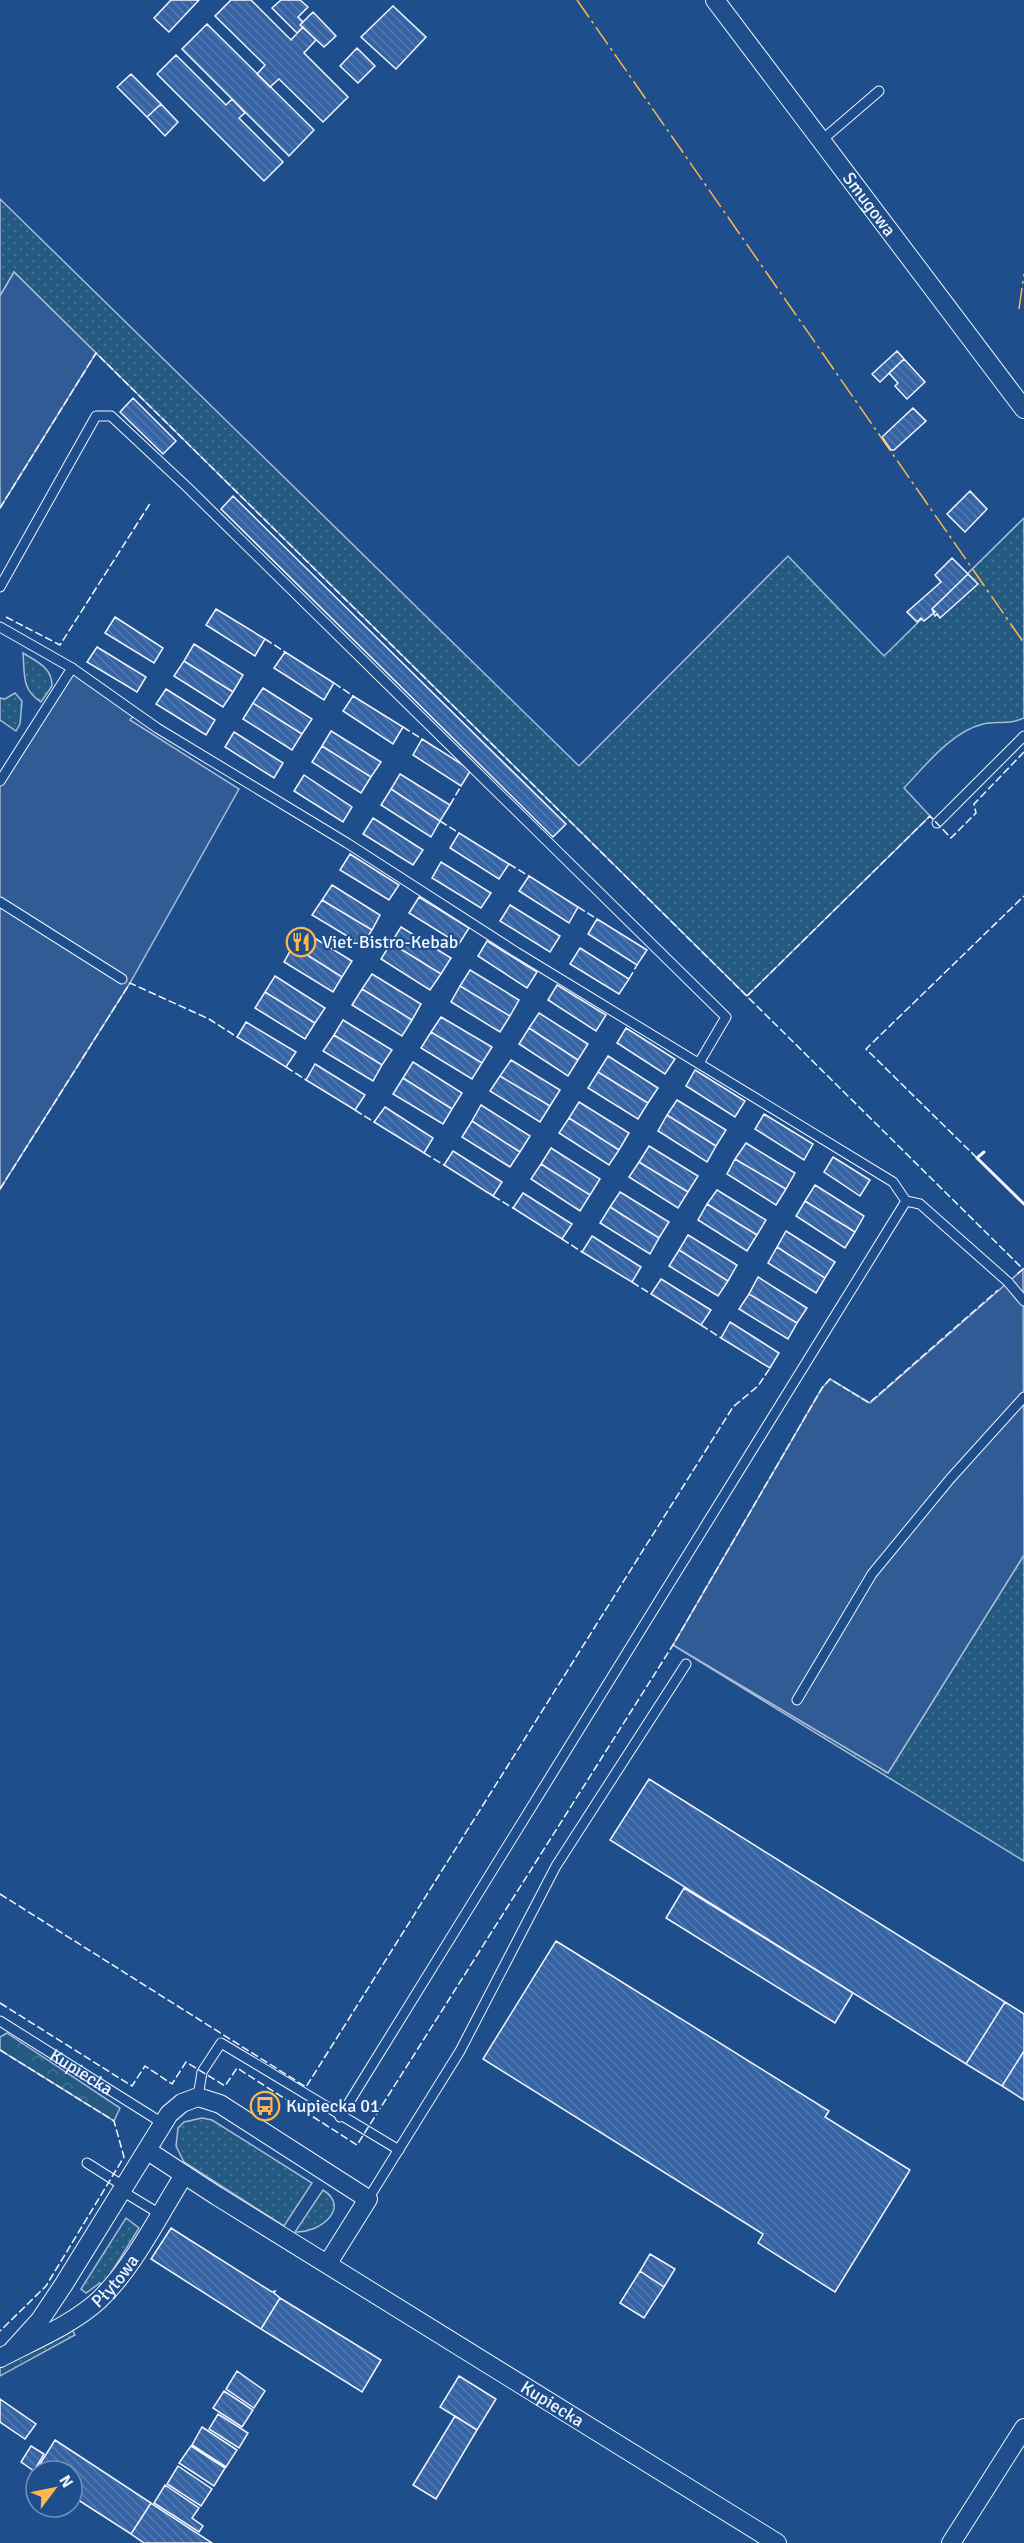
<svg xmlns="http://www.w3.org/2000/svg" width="1024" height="2543" viewBox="0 0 1024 2543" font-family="Signika,sans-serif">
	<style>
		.grass { fill: url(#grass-dots); stroke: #a8bbd7; stroke-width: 1.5 }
		.forest { fill: url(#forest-crowns); stroke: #a8bbd7; stroke-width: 1.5 }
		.parking { fill: #305b95; stroke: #a8bbd7; stroke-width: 1.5 }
		.building { fill: url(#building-back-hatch); stroke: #f2f6ff; stroke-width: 1.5 }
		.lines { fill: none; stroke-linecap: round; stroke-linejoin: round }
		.service-casing { stroke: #f2f6ff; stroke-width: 11 }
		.minor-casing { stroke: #f2f6ff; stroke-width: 20 }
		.service { stroke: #1f4e8c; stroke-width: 9 }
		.minor { stroke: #1f4e8c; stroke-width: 18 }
		.fence { stroke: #f2f6ff; stroke-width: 1.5; stroke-dasharray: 8 3; stroke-linecap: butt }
		.wall { stroke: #f2f6ff; stroke-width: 3 }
		.power { stroke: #ffb74d; stroke-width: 1.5; stroke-dasharray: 21 4.5 3 4.5; stroke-linecap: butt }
		.labels { text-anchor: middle; stroke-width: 4.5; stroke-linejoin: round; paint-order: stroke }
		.street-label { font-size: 18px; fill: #f2f6ff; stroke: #1f4e8c }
		.poi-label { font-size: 18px; fill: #f2f6ff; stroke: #1f4e8c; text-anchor: start }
	</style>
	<defs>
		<pattern id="grass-dots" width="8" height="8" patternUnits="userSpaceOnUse" patternTransform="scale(1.5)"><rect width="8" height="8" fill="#245a82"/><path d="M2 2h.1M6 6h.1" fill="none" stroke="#447295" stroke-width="1.8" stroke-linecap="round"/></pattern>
		<pattern id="forest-crowns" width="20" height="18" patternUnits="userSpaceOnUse" patternTransform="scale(1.5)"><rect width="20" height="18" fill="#245a82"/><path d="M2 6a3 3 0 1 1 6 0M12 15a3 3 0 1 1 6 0" fill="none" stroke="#447295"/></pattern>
		<pattern id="building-back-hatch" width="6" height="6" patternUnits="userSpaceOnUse" patternTransform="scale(1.5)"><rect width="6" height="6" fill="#3563a3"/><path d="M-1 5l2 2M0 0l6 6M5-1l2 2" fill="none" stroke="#537ab1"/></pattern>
	</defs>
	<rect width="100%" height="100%" fill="#1f4e8c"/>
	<!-- grass -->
	<path class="grass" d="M0,199L579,766L788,556L884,656L1024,518V718C1006,726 998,720 983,724C951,732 926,765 904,788L930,816L747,996L14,272L0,296Z
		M23,653C37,662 52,667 52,686L41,702C21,689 25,675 23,653Z
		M15,693L22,701L20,724L16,731L0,720V698L5,699Z
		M1024,1555V1861L673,1645L888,1773Z
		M202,2118L212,2120L312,2183L284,2226L184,2162L176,2146L178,2128L184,2122Z
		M323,2190C352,2208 318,2234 295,2232Z
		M126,2218L139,2228L103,2286L100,2283L86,2293L81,2289Z
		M71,2328L75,2335L0,2376V2367Z"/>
	<!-- forest -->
	<path class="forest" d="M7,2033L120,2108L114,2121L0,2050V2037Z"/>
	<!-- parking -->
	<path class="parking" d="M14,272L96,353L0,508V296Z
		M72,668L136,713L130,720L239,789L130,983L0,1189V784Z
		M1023,1269L1024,1555L888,1773L673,1645L822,1388L830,1379L870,1403Z"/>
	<!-- building -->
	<path class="building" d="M171,0H199L169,32L154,18Z
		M231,0H251L291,40L303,27L316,40L304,53L348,97L323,122L279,79L270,87L257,74L265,65L215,16Z
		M281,0H300L308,7L298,17L303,22L300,25L303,27L297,33L272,8Z
		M393,6L426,37L396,69L361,37Z
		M313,12L336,36L324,47L300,25Z
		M207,24L314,130L289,156L182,49Z
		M357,48L375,66L358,83L340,66Z
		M176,55L226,105L232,99L245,113L239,118L283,162L264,181L157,74Z
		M131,74L161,104L147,117L117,87Z
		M161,104L178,122L165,136L147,117Z
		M897,351L904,359L880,382L872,374Z
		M904,359L925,382L907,399L895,386L898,383L889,373Z
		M133,398L176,441L163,454L120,412Z
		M913,408L926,421L894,450H891L882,437Z
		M970,491L987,509L965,532L947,514Z
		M233,496L566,824L553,837L221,509Z
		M952,558L968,574L932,609L935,612L924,621L921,618L917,622L907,612L941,582L935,575Z
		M968,574L978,584L940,618L937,614L935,616L932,609Z
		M216,609L265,639L255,656L206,625Z
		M115,617L163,648L154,663L105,633Z
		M194,644L243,675L233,692L184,661Z
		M97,647L146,677L137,692L87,662Z
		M285,652L334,683L324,700L274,668Z
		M184,661L233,692L223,707L174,676Z
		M263,688L312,719L302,734L253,703Z
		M166,689L215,720L206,735L156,704Z
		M353,696L403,727L393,744L343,711Z
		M253,703L302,734L292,750L243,719Z
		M331,731L381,762L371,777L322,746Z
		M234,732L283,763L274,778L225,747Z
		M422,739L471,770L461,786L413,755Z
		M322,746L371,777L361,793L312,762Z
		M400,774L450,805L440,821L391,789Z
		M304,775L352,807L343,822L294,791Z
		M391,789L440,821L431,837L381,805Z
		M373,818L423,850L413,865L363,834Z
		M459,833L509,864L499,879L450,848Z
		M350,854L399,885L389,900L340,870Z
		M441,862L491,893L481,908L432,878Z
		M529,876L578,907L569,923L519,891Z
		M332,885L380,915L372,930L322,900Z
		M419,897L469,928L459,944L409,913Z
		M322,900L372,930L362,945L312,915Z
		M510,905L560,936L550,952L500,921Z
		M597,919L647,950L637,965L588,934Z
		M401,927L451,958L441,974L391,943Z
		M303,931L352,961L342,977L293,946Z
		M487,941L537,972L527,988L478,956Z
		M391,943L441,974L430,990L381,959Z
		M293,946L342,977L333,992L284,962Z
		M580,948L629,979L619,994L570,964Z
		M470,970L519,1000L510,1016L460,986Z
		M372,974L421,1004L412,1020L362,989Z
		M275,976L325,1008L315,1023L265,992Z
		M557,985L606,1015L596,1031L548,1000Z
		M460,986L510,1016L500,1032L451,1002Z
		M362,989L412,1020L402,1036L352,1005Z
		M265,992L315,1023L305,1039L255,1008Z
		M539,1013L588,1044L578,1060L529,1028Z
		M441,1017L492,1047L482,1063L431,1032Z
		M343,1020L392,1050L382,1065L334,1035Z
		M246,1022L296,1052L286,1067L237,1037Z
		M529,1028L578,1060L568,1076L519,1044Z
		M626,1028L675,1059L665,1074L617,1043Z
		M431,1032L482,1063L472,1079L421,1048Z
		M334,1035L382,1065L373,1081L323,1051Z
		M608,1056L658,1088L648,1103L598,1072Z
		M511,1060L560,1090L550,1106L500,1076Z
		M413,1062L462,1093L452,1109L403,1078Z
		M315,1064L365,1095L355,1110L306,1080Z
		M695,1070L745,1101L735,1117L686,1086Z
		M598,1072L648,1103L638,1119L588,1088Z
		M500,1076L550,1106L540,1122L490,1091Z
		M403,1078L452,1109L443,1124L393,1094Z
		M677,1100L726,1130L716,1146L667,1115Z
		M579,1102L629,1133L619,1150L569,1118Z
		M481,1105L530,1136L520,1152L472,1121Z
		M385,1107L433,1138L424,1153L374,1122Z
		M764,1114L813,1144L804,1160L755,1129Z
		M667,1115L716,1146L707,1162L658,1131Z
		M569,1118L619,1150L609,1165L559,1133Z
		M472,1121L520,1152L510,1167L462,1137Z
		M746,1143L795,1173L786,1189L735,1159Z
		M649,1146L698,1176L688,1192L639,1162Z
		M551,1148L600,1179L590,1195L541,1164Z
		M453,1151L502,1182L493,1196L444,1165Z
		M833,1157L870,1180L860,1196L824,1172Z
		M735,1159L786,1189L776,1205L727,1174Z
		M639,1162L688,1192L678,1208L629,1177Z
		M541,1164L590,1195L580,1211L531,1179Z
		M815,1185L864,1216L855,1232L805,1201Z
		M717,1190L766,1220L757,1235L707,1204Z
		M620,1192L669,1222L659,1238L610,1207Z
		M523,1193L572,1224L562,1239L513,1208Z
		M805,1201L855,1232L845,1248L796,1216Z
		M707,1204L757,1235L747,1251L698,1220Z
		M610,1207L659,1238L650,1254L600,1223Z
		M786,1231L835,1262L825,1278L777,1247Z
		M688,1235L737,1265L728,1281L679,1250Z
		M592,1236L641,1267L632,1282L582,1252Z
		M777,1247L825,1278L816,1293L768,1263Z
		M679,1250L728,1281L718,1296L669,1266Z
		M758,1277L807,1308L797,1323L749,1294Z
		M661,1279L711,1310L701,1325L651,1294Z
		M749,1294L797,1323L788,1339L739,1309Z
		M730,1322L779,1353L770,1368L721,1338Z
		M649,1779L1005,2002L966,2064L610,1840Z
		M684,1888L853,1993L835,2023L666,1918Z
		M556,1941L829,2111L825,2117L910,2170L835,2292L758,2243L763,2234L483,2059Z
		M1005,2002L1024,2014V2051L1002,2086L966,2064Z
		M1024,2051V2100L1002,2086Z
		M171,2228L272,2292L275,2291L274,2293L280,2298L261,2329L151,2259Z
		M650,2254L675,2269L664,2287L640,2271Z
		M640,2271L664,2287L644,2318L620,2303Z
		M280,2298L381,2360L362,2392L261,2329Z
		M237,2371L265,2391L254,2408L226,2389Z
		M459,2376L496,2399L477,2430L440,2407Z
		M224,2391L253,2410L242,2427L213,2408Z
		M0,2399L36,2424L25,2439L0,2422Z
		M218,2414L248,2433L239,2448L209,2429Z
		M455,2416L477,2430L436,2499L413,2485Z
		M202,2427L237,2450L226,2467L192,2445Z
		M55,2440L151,2503L131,2534L72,2496V2471L35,2472Z
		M31,2446L44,2454L34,2471L21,2462Z
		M191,2446L225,2468L214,2486L179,2463Z
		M178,2466L212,2489L201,2506L167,2484Z
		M165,2485L199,2508L192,2518L203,2526L199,2532L154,2503Z
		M151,2503L152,2504L212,2543H144L131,2534Z"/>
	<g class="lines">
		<!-- service casing -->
		<g class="service-casing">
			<g id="service">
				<path d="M822,140L879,91"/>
				<path d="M0,587L96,416H111L187,487L726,1017L699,1063"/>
				<path d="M0,627L72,668L157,728L347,843L516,952L893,1182L906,1201L340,2117"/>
				<path d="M0,781L72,668"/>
				<path d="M937,823L1024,736"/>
				<path d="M0,902L122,979"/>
				<path d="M906,1201L920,1204L1008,1282L1024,1301"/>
				<path d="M797,1700L872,1574L950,1479L1024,1397"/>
				<path id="s1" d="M0,2021L164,2124"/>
				<path d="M198,2097L202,2072L221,2043L399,2150"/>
				<path d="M87,2163L125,2187"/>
				<path d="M122,2191L160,2214"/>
				<path d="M368,2199L460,2051L556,1866L686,1664"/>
			</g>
		</g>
		<!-- minor casing -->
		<g class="minor-casing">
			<g id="minor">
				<path id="s2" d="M715,0L1024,409"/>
				<path id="s3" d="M148,2151L217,2196L777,2543"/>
				<path d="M11,2352L40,2320L64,2284L169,2114L182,2103L198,2097L220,2104L368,2199L328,2263"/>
				<path id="s4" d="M0,2358C32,2341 72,2325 99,2300C133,2268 159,2215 184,2175"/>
				<path d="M951,2543L1024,2428"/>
			</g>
		</g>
		<!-- service -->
		<use href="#service" class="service"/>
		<!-- minor -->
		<use href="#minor" class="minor"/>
		<!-- fence -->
		<path class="fence" d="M0,508L96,353L1023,1269L1015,1276
			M6,617L60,645L151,502
			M265,639L285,652
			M334,683L353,696
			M403,727L422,739
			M450,805L461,786
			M440,821L459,833
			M509,864L529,876
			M578,907L597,919
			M629,979L637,965
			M747,996L930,816L951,838L976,813L974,804L1024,752
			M286,1067L306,1080
			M355,1110L374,1122
			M424,1153L444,1165
			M977,1158L866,1049L1024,896
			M0,1189L130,983L209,1019L237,1037
			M493,1196L513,1208
			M562,1239L582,1252
			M632,1282L651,1294
			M701,1325L721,1338
			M0,1894L306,2087L733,1407L758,1386L770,1368
			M0,2003L132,2086L145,2066L172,2084L186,2062L225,2086L237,2068L357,2145L673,1645L822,1388L830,1379L869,1403L998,1290
			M0,2050L114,2121L124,2157L46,2286L0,2331"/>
		<!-- wall -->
		<path class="wall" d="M984,1152L977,1158L1024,1204"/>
		<!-- power -->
		<path class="power" d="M577,0L1024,643
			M1019,309L1024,274"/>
	</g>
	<!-- icons -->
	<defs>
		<g id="restaurant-ring" transform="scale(1.5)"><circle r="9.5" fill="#1f4e8c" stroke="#ffb74d" stroke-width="1.5"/><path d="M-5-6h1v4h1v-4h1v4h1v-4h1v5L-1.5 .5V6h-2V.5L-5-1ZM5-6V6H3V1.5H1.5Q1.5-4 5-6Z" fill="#ffb74d"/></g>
		<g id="bus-ring" transform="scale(1.5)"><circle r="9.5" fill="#1f4e8c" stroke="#ffb74d" stroke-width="1.5"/><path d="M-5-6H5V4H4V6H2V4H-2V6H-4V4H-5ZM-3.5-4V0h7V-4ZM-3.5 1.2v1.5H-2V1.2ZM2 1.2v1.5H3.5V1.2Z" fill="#ffb74d"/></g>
	</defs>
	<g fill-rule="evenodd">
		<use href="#restaurant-ring" x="301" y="942"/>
		<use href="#bus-ring" x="265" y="2106"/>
	</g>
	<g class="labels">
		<!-- street labels -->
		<g class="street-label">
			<text dy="6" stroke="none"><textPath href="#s2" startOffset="256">Smugowa</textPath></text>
			<text dy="6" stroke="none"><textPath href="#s1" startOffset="96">Kupiecka</textPath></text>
			<text dy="6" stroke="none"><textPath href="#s4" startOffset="140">Płytowa</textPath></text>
			<text dy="6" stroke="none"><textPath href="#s3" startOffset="477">Kupiecka</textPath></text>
		</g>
		<!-- poi labels -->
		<g class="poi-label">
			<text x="322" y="948">Viet-Bistro-Kebab</text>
			<text x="286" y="2112">Kupiecka 01</text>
		</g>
	</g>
	<!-- north arrow -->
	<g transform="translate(54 2489) rotate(58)"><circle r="28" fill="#1f4e8c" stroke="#7391ba" stroke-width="1.5"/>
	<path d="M0-4.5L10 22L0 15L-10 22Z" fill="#ffb74d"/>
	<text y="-9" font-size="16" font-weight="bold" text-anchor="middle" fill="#f2f6ff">N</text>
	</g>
</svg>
